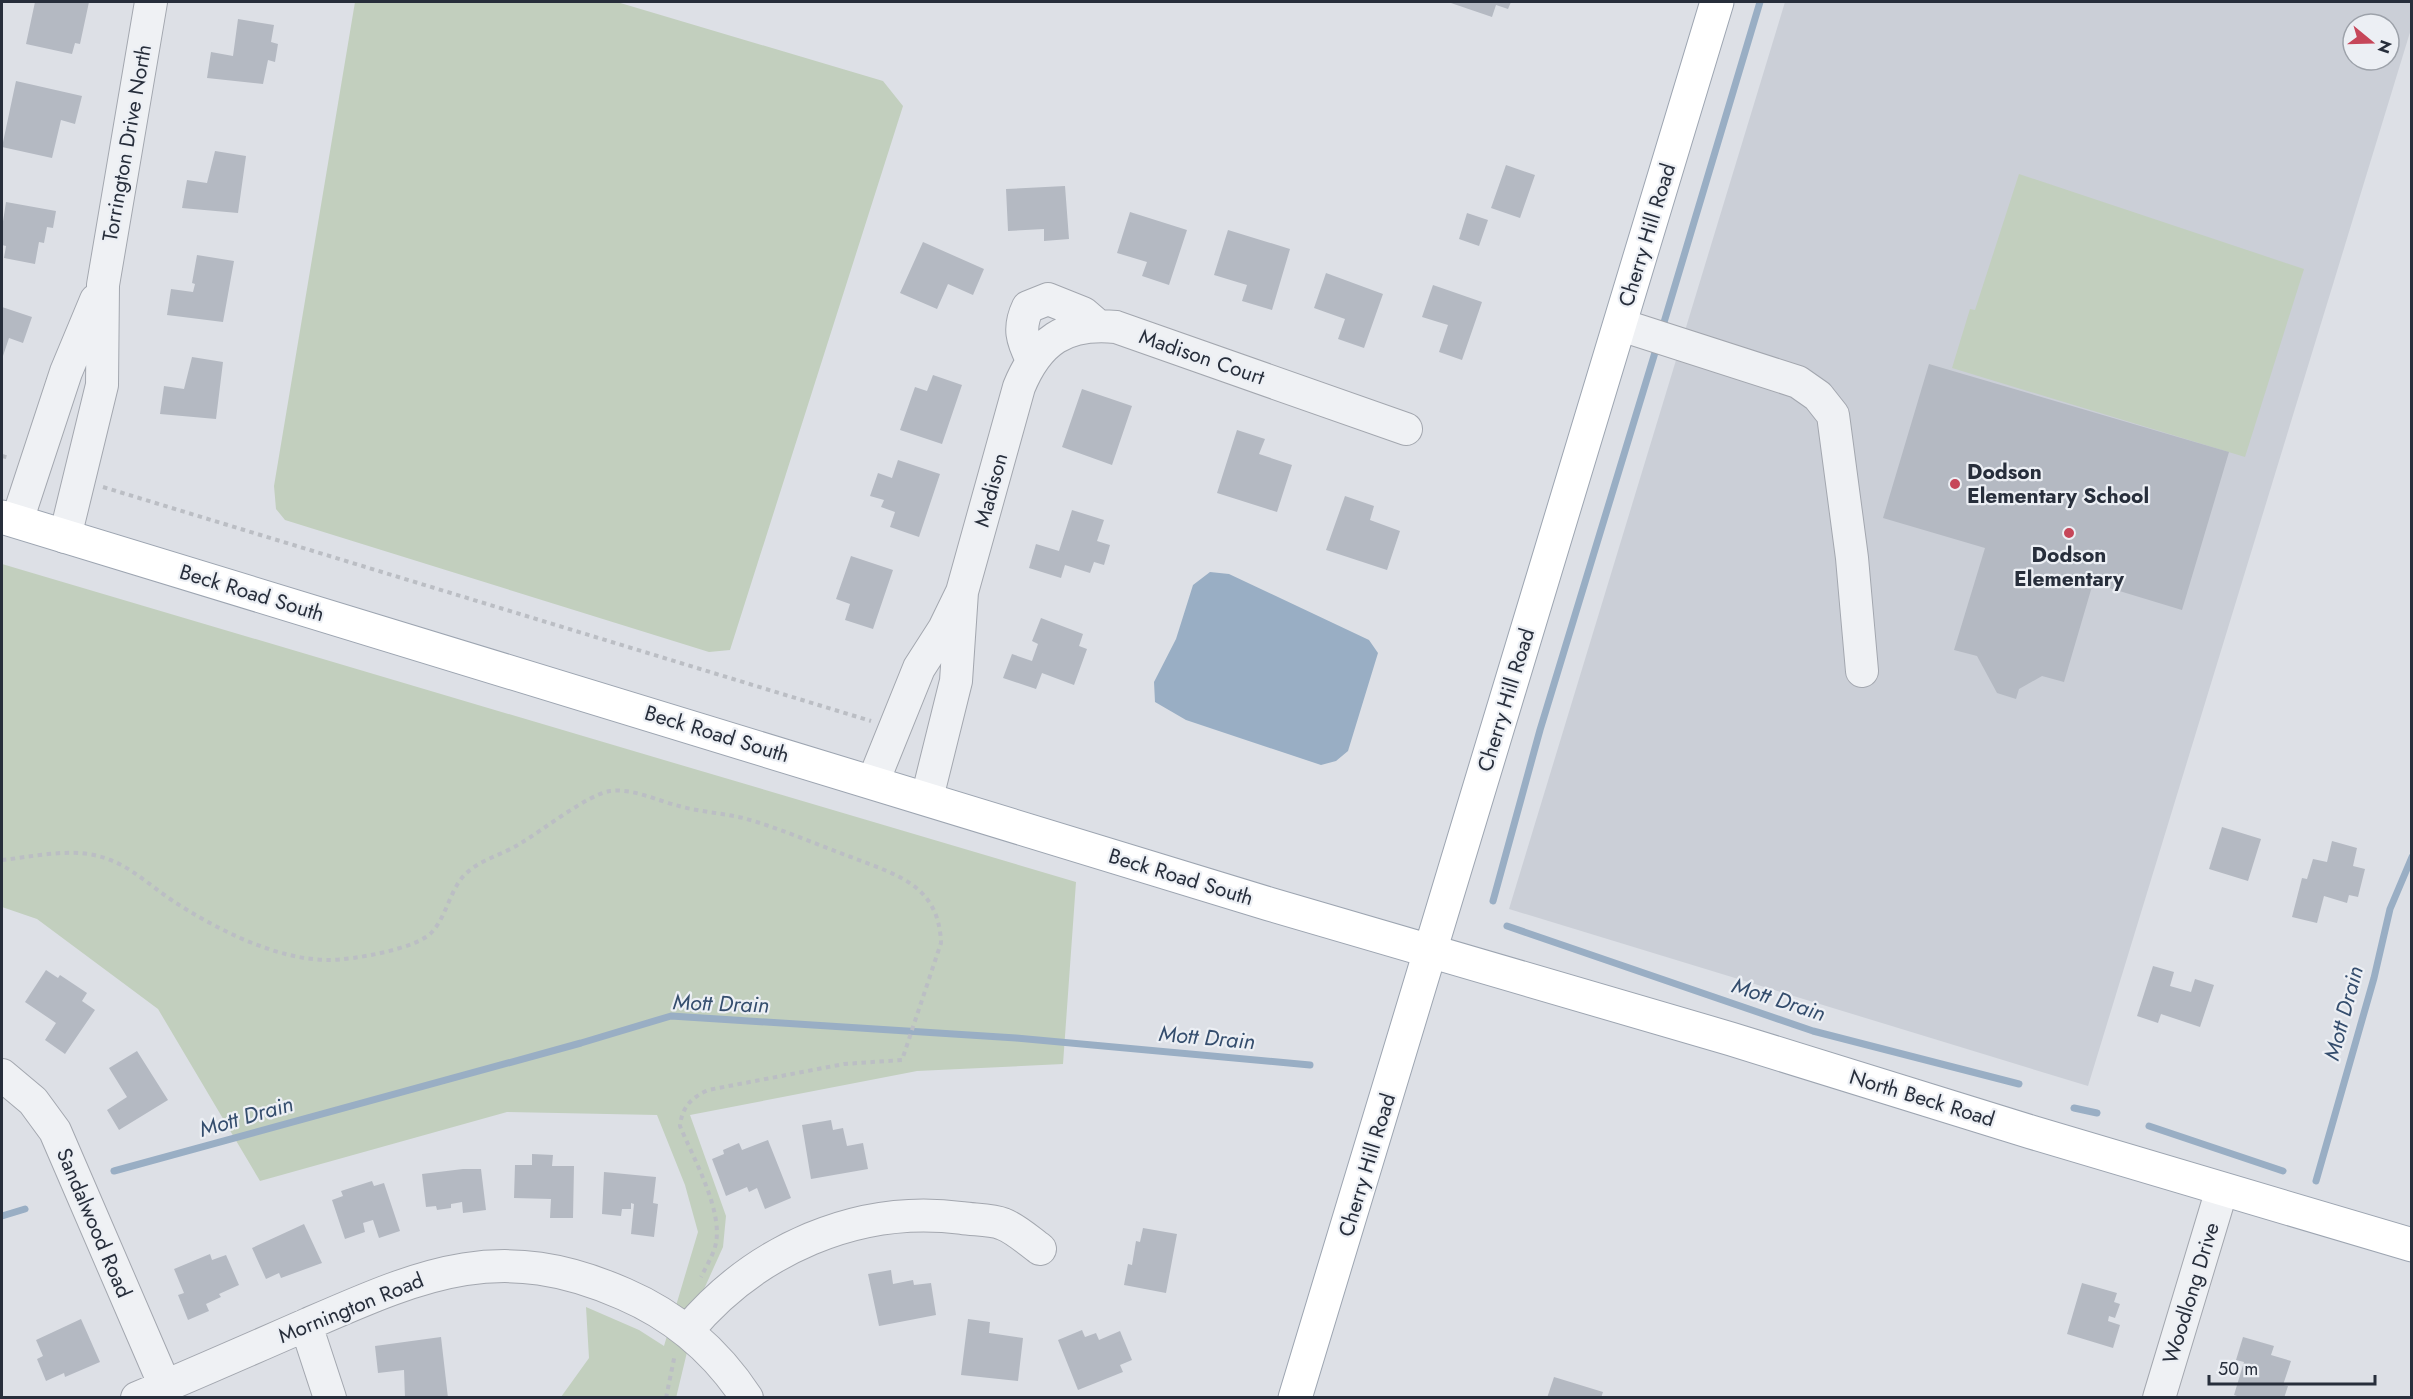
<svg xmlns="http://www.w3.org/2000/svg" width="2413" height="1399" viewBox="0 0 2413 1399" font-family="Jost,sans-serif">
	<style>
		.built { fill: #cbcfd7; fill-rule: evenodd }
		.green { fill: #c2cfbe }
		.water { fill: #99aec4 }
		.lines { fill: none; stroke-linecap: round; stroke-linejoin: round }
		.stream { stroke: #99aec4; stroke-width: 7 }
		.building { fill: #b4b9c2 }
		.minor-casing { stroke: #a3a7af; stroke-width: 34 }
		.major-casing { stroke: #9da5b1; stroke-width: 35 }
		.path { stroke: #bbbec4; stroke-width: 4; stroke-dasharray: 4.5 4.5; stroke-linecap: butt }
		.minor { stroke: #eff1f4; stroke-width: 32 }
		.major { stroke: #fff; stroke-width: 33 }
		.poi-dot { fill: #c64659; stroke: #eceff4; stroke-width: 2 }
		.labels { text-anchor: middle; stroke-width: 4.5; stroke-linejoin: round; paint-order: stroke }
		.street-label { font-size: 21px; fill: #272e3b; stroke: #eceff4 }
		.poi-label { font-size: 21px; font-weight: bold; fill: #272e3b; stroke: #eceff4; text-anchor: start }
		.water-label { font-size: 22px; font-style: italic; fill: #344d6d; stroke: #eceff4 }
	</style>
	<rect width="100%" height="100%" fill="#dde0e6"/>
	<!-- built -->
	<path class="built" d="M1785,2H2411V29L2088,1086L1509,909ZM2353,24H2389V60H2353Z"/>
	<!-- green -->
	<path class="green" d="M355,2H617L883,81L903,106L730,650L709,652L285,520L276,509L274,486Z
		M2019,174L2304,269L2245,457L1952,368L1970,309L1975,310Z
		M2,564L1076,882L1063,1064L917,1071L690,1115L726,1216L723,1247L700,1298L676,1398L561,1397L589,1358L586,1307L639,1330L664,1346L698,1232L685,1185L657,1115L507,1112L260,1181L158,1009L37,919L2,907Z"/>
	<!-- water -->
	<path class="water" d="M1210,572L1229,574L1369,640L1378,653L1348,751L1336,761L1321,765L1186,720L1155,702L1154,682L1176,639L1193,585Z"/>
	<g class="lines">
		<!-- stream -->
		<path class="stream" d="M1662,329L1760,2
			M1493,901L1540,730L1657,346
			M1507,926L1813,1031L2019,1084
			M2074,1108L2097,1113
			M2149,1126L2283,1171
			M114,1171L581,1043L671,1016L1016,1038L1310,1065
			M2316,1181L2374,978L2390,909L2412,857
			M2,1216L25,1209"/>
	</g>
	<!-- building -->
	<path class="building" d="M35,2H89L80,44L75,43L72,54L26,44Z
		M1448,2H1511L1508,9L1496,5L1492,17Z
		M238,19L274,25L271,42L278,44L275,62L268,60L263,84L207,78L211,52L233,56Z
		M16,81L82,96L75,124L61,120L52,158L2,147Z
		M215,151L246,156L238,213L182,208L187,180L207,183Z
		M1506,165L1535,175L1520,218L1491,208Z
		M1065,186L1069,239L1044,241V229L1008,231L1006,189Z
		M6,202L56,211L53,228L47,227L44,243L39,242L35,264L4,258L6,246L2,245V228Z
		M1130,212L1187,230L1169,285L1142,276L1147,262L1117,253Z
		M1467,213L1488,220L1479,246L1459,239Z
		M1228,230L1290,249L1272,310L1242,301L1247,285L1214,275Z
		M923,242L984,269L973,295L948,284L937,309L900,293Z
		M197,255L234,261L223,322L167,315L171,289L193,292L195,284L192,283Z
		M1326,273L1383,294L1364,348L1338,339L1345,319L1314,308Z
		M1433,285L1482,302L1462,360L1439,352L1448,325L1422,317Z
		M2,307L32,317L23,343L9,338L2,359Z
		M192,357L223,362L216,419L160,414L164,386L184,389Z
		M1929,364L2229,452L2182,610L2093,583L2064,682L2042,676L2019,689L2016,699L1997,693L1977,656L1954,650L1985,548L1883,518Z
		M933,375L962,385L942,444L900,430L915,387L927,391Z
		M1082,389L1132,406L1112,465L1062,447Z
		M1237,430L1265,439L1259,454L1292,465L1277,512L1217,493Z
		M898,460L940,474L919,537L890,527L895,512L881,507L884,500L870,496L878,473L892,478Z
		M1345,496L1374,506L1370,520L1400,531L1387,570L1326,550Z
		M1072,510L1104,520L1097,541L1110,545L1104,565L1094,562L1090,573L1065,565L1061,578L1029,568L1036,544L1059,551Z
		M851,556L893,570L873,629L845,620L850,604L836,599Z
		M1041,618L1083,634L1079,646L1087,649L1074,685L1042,673L1036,689L1003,678L1012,654L1032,661L1038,644L1032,641Z
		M2222,827L2261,839L2248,881L2209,869Z
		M2332,841L2357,848L2353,866L2365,869L2358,897L2349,895L2347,903L2324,896L2317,923L2292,917L2302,878L2307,879L2313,859L2327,862Z
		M2153,966L2174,972L2170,986L2191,992L2195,979L2214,985L2200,1027L2161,1014L2158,1023L2137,1016Z
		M46,970L58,978L60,975L87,993L82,1001L95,1010L65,1054L45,1040L56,1023L25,1002Z
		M137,1051L168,1100L119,1130L107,1110L127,1097L109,1068Z
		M831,1120L833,1130L843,1128L847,1146L863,1143L868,1169L811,1179L802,1125Z
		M768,1140L791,1198L765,1209L757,1188L749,1192L747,1187L726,1196L712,1159L724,1154L723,1150L739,1143L742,1150Z
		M532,1154L553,1155L552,1166H574L573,1218H550L551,1199L514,1198L515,1165H532Z
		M463,1169H481L486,1210L463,1213L462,1202L451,1204V1208L437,1210L436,1206L426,1207L422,1174Z
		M604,1172L656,1177L653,1203L658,1204L654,1237L631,1234L634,1204L631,1203V1209H622L621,1216L602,1214Z
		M372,1181L374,1186L384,1183L400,1231L379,1238L373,1220L363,1223L365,1232L345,1239L332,1200L343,1196L341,1191Z
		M304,1224L322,1263L281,1278L279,1273L266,1279L252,1248Z
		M1143,1228L1177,1234L1166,1293L1124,1285L1128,1264L1132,1265L1136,1241L1140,1242Z
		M210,1254L212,1260L226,1255L239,1285L219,1294L221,1297L206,1304L209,1311L188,1320L178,1295L184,1293L174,1269Z
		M891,1270L893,1284L913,1280L914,1285L931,1283L936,1315L879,1326L868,1274Z
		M2082,1283L2117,1293L2114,1302L2120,1304L2115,1318L2109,1316L2108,1321L2120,1325L2113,1348L2067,1334Z
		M81,1319L100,1362L65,1377L64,1373L46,1381L37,1359L43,1356L36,1340Z
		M968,1319L990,1322L989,1333L1023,1338L1018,1381L961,1375Z
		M1082,1330L1085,1337L1096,1333L1099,1340L1120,1331L1132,1360L1120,1365L1123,1372L1078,1390L1058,1340Z
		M441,1337L448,1398H405L404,1370L378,1373L375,1346Z
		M2243,1337L2274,1346L2271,1355L2291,1361L2283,1385L2288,1386L2284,1398H2243L2234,1395L2244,1362L2236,1360Z
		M1554,1377L1603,1392L1601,1398H1547Z"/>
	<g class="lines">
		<!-- minor casing -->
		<g class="minor-casing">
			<path id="minor" d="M1621,325L1798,382L1818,396L1833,415L1852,558L1862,671
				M1032,360C1022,340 1018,328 1028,307L1048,299L1083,313L1097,325
				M17,521L66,372L96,300
				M65,537L102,385L103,285L151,2
				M962,592L1019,387C1038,341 1065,322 1116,327L1406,429
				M873,782L919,668L944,629L962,592L956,681L927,798
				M2,1075L33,1101L55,1131L165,1386
				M306,1325L330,1398
				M688,1330C755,1250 857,1204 962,1218C974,1220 991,1219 1003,1224C1016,1229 1029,1241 1040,1249
				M137,1398C194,1374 251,1349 308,1324C423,1274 500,1239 624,1294C675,1316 716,1351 747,1398
				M2159,1398L2222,1189"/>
		</g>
		<!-- major casing -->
		<g class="major-casing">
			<path id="major" d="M2,517L1269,904L1731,1039L2031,1132L2412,1245
				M1295,1398L1717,2"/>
		</g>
		<!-- path -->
		<path class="path" d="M2,456L10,458
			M103,487L871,721
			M2,860C30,857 65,849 94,855C127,862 146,883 173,901C216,929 276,960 329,960C352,960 417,949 432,932C446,916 449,895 461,879C476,860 501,856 521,843C543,830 587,795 610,791C633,788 658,801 679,806C700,812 722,813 743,818C780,828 815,844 851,857C897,875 939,885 941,943L902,1060L844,1064L708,1090C691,1098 682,1107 680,1126C693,1158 725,1213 715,1247C712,1257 706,1267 701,1277
			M666,1398L675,1354"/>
		<!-- minor -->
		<use href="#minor" class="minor"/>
		<!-- major -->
		<use href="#major" class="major"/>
	</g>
	<!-- markers -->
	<g class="poi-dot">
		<circle cx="1955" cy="484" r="6"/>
		<circle cx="2069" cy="533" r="6"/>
	</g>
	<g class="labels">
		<!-- street labels -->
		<g class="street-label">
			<text transform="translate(127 143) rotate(-80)" y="7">Torrington Drive North</text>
			<text transform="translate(1647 235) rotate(-73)" y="7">Cherry Hill Road</text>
			<text transform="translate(1202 357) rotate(19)" y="7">Madison Court</text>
			<text transform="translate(991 490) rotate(-75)" y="7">Madison</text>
			<text transform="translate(252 593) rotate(17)" y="7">Beck Road South</text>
			<text transform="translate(1506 700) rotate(-73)" y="7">Cherry Hill Road</text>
			<text transform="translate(717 734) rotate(17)" y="7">Beck Road South</text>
			<text transform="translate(1181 877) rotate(17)" y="7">Beck Road South</text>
			<text transform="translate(1922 1098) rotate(17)" y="7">North Beck Road</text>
			<text transform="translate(1367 1165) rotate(-73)" y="7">Cherry Hill Road</text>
			<text transform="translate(94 1223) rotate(67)" y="7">Sandalwood Road</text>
			<text transform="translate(2191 1293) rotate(-73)" y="7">Woodlong Drive</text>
			<text transform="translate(351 1308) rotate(-22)" y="7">Mornington Road</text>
		</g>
		<!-- poi labels -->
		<g class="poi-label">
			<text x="1967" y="479">Dodson<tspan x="1967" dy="24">Elementary School</tspan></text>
			<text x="2069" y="562" text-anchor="middle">Dodson<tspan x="2069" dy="24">Elementary</tspan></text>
		</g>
		<!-- water labels -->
		<g class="water-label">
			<text transform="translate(1779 999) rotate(18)" y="8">Mott Drain</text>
			<text transform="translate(721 1003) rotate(2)" y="8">Mott Drain</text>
			<text transform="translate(2343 1013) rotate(-75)" y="8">Mott Drain</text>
			<text transform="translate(1207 1037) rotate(5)" y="8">Mott Drain</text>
			<text transform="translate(246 1116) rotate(-16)" y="8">Mott Drain</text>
		</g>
	</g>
	<!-- border -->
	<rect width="2413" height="1399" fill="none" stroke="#272e3b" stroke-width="6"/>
	<!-- north arrow -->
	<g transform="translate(2371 42) rotate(109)"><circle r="28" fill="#eceff4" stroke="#9da2aa" stroke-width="1.5"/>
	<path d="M0-4.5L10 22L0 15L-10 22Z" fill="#c64659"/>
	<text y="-9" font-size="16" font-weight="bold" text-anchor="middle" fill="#272e3b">N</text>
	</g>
	<!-- scale -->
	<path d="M2209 1375v9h166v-9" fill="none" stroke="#272e3b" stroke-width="3"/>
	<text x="2218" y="1375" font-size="18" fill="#272e3b" stroke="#eceff4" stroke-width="4.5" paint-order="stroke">50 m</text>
</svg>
